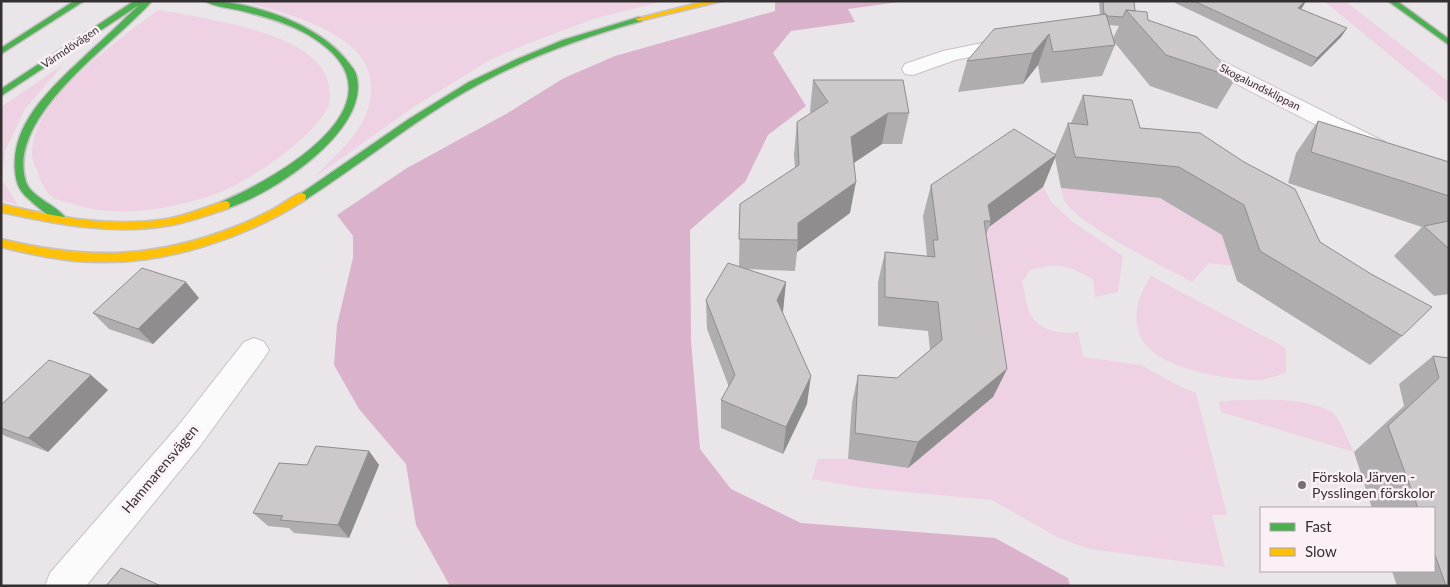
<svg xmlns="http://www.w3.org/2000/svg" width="1450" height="587" viewBox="0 0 1450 587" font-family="Lato,sans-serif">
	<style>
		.green { fill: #eed1e2 }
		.forest { fill: #dab2cc }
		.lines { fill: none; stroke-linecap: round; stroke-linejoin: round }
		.street-casing { stroke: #c6c2c4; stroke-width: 2 }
		.fast-casing { stroke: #c6c2c4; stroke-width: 3 }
		.slow-casing { stroke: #c6c2c4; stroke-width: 3 }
		.street { fill: #fcfbfc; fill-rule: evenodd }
		.fast { fill: #4caf50; fill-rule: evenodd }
		.slow { fill: #ffc107; fill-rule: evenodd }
		.wall { fill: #b0adaf; fill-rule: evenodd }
		.shaded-wall { fill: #908d8e }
		.building { fill: #cdc9cb; stroke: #908d8e }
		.poi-dot { fill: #746f72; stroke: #fbf0f6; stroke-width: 2 }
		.labels { text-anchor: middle; stroke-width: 5; stroke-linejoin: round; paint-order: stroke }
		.far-street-label { font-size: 11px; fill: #343032; stroke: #fbf0f6 }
		.street-label { font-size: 14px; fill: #343032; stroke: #fbf0f6 }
		.poi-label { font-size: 14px; fill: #343032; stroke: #fbf0f6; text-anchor: start }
	</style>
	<rect width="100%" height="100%" fill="#eae5e8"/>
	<!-- green -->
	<path class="green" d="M242,1H664L593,19L527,44L490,60L415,106L316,176C330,161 348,145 359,128C367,115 371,103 371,88C373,33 284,13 242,1Z
		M1324,1H1345L1449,82V104Z
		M158,10C203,18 297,30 323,70C330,81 333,100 326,111C306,143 250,181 215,194C170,210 115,219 70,203C65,202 56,200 52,197C44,191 40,179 37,170C35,166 32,160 32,155C31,99 118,41 158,10Z
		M64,64L25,109L5,151L2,180L18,205L1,200V107Z
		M1043,187L1052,203L1073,222L1123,256L1118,292L1095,297L1093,279C1066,265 1061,262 1030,270L1022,282C1025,292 1026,308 1032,317C1042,331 1062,335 1078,332L1083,357L1141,365L1181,387L1196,393L1227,515H1212L1225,567L1089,549L1057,537L992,500L864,488L812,479L818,459H848L908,468L977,236Z
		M1061,188L1160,198L1222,235L1233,266L1209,263L1192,282C1164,267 1078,225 1064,200C1063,196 1062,192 1061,188Z
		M1151,276L1286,348V373C1278,375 1269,379 1260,380C1231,381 1163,369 1145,344C1129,322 1138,296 1151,276Z
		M1219,401C1250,400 1309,395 1334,414C1341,420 1349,443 1354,452L1221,412Z"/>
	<!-- forest -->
	<path class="forest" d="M775,1H906L848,9L855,22L791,31L773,53L806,106L768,135L745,182L690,230L691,340L700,449L731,489L801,523L995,538L1068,578L1070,586H450L416,525L406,464L359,409L334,365L337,325L353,258V236L337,215L407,168L506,114L564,78L615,56L775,11Z"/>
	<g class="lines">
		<!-- street casing -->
		<g class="street-casing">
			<path id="street" d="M1012,37L1019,39L1022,43L1019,47L955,60L913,75L905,74L902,69L905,64L943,51Z
				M1195,49L1202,51L1385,142L1389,147L1385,152L1377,155L1369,152L1188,59L1185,55L1188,51Z
				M254,338L264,342L269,350L264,358L200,446L86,586H45L50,573L178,426L244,342Z"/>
		</g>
		<!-- fast casing -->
		<g class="fast-casing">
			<path id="fast" d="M74,1H84L1,54V48Z
				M134,1H152C115,44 5,116 26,182C31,197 56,205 65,217L64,220C54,222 39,208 32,202C20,192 16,185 15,170C11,120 57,83 89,52C106,37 122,21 139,5L1,96V89Z
				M205,1C252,1 319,24 348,62C352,67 356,71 357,78C368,133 269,196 225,209L221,208L220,205L221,202C286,174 419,95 303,32C284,22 262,16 242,11C230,8 214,7 205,1Z
				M1388,1H1397L1449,39V45Z
				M639,17L643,19L642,21C576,39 512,63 453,99C402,130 355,168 305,200H297L296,197L409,119L469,82L515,60L563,40Z"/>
		</g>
		<!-- slow casing -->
		<g class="slow-casing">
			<path id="slow" d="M706,1H722L639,21L635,19Z
				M301,193L305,194L306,197L305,200C247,237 168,264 99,262C66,262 34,255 1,247V239C87,260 154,259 237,226C250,221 262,215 275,208C283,204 292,196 301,193Z
				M225,201L229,202L230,205L229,208C208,215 187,223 166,226C110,235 56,224 1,212V204C56,217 110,228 166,219C186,216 205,207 225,201Z"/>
		</g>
		<!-- street -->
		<use href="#street" class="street"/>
		<!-- fast -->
		<use href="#fast" class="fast"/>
		<!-- slow -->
		<use href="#slow" class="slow"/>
	</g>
	<!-- wall -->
	<path class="wall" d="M1099,1H1134L1135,11L1236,78L1217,109L1150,86L1115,43V45L1102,76L1041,83L1038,65L1023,84L958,92L967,61L1100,14ZM1109,25L1119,26L1113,38Z
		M1176,1H1306L1301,9L1347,28L1341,37L1311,67L1175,3Z
		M813,80L909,113L902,144H882L854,163L850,213L797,252L795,271L747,269L786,282L782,313L807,404L783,454L721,428V400L729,387L707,329L706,300L739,266L740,204L795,168L794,154L797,122L811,113L810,111Z
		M1083,95L1140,128L1320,242L1402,336L1370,365L1237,281L1222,235L1160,198L1061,188L1055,158L1043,187L989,227L986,235L1007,369L993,397L908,468L848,459L852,403L858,375L897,378L930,350L928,331L878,326V282L885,252L927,256L923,216L931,185L1055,154L1068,123H1071Z
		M1318,121L1449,162V294L1434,296L1394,256L1422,227L1288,183L1296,153Z
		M199,298L153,344L109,329L93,313Z
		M1433,356L1449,358V586H1397L1392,571H1434V508H1372L1354,452L1404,406L1399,384Z
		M108,390L48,452L5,436L1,433V405Z
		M369,451L379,465L349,538L294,533L289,528L268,526L253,513L307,465Z"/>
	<!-- shaded-wall -->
	<path class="shaded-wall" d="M1305,1H1306L1302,8L1292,17L1298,8Z
		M1347,28L1341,37L1311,67L1317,58Z
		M1049,34L1038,65L1023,84L1033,53Z
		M888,113L882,144L846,168L851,137Z
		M1056,155L1043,187L989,227L991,221H984L988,205Z
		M856,182L850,213L797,252L798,240V223Z
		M186,282L199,298L153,344L138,329Z
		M786,282L783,312L774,330L777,300Z
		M1007,369L993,397L908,468L918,442Z
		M91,375L108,390L48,452L28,438Z
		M811,376L807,404L783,454L786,427Z
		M369,451L379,465L349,538L338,525Z"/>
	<!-- building -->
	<path class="building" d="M1103,1H1134L1135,11L1126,10L1123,17L1107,16L1106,14H1104Z
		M1194,1H1305L1298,8L1347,28L1317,58Z
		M1126,10L1147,12L1148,20L1197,37L1236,78L1166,55Z
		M1106,14L1115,45L1053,52L1049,34L1033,53L967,61L994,29Z
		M813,80H903L909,113H888L851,137L856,182L798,223V240L739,239L740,204L799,165L797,122L828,102Z
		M1083,95L1132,100L1140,128L1200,133L1244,162L1295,189L1320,242L1371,274L1432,307L1402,336L1260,251L1244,205L1179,167L1075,157L1068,123L1088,125Z
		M1318,121L1449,162V196L1311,152Z
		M1014,129L1056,155L988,205L991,221H984L1007,369L918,442L855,433L858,375L897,378L942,340L938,302L885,297V252L935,257L933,240H938L931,185Z
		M1449,221V249L1424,226Z
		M728,263L786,282L777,300L811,376L786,427L721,400L735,375L706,300Z
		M142,268L186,282L138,329L93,313Z
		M1433,356L1449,358V586H1446L1434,552V508H1418L1388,426L1439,378Z
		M49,360L91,375L28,438L1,428V405Z
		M316,446L369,451L338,525L280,520L283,516L253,513L279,463L307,465Z
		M121,568L161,586H106Z"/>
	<!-- markers -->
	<circle class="poi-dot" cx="1302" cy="485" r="5"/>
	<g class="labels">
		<!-- far-street labels -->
		<g class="far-street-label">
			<text transform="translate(70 47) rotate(-34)" y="4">Värmdövägen</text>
			<text transform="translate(1260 87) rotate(27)" y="4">Skogalundsklippan</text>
		</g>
		<!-- street labels -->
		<g class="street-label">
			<text transform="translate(160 469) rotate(-50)" y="5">Hammarensvägen</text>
		</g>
		<!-- poi labels -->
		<g class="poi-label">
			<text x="1312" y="482">Förskola Järven -<tspan x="1312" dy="16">Pysslingen förskolor</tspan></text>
		</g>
	</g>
	<!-- border -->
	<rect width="1450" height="587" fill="none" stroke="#343032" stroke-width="5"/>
	<!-- legend -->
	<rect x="1260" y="507" width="175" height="65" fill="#fbf0f6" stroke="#aba3a8"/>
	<rect x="1270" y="523" width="25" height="8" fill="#4caf50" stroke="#aba3a8"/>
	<text x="1305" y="532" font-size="15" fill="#343032">Fast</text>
	<rect x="1270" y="548" width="25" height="8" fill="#ffc107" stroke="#aba3a8"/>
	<text x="1305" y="557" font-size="15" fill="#343032">Slow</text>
</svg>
